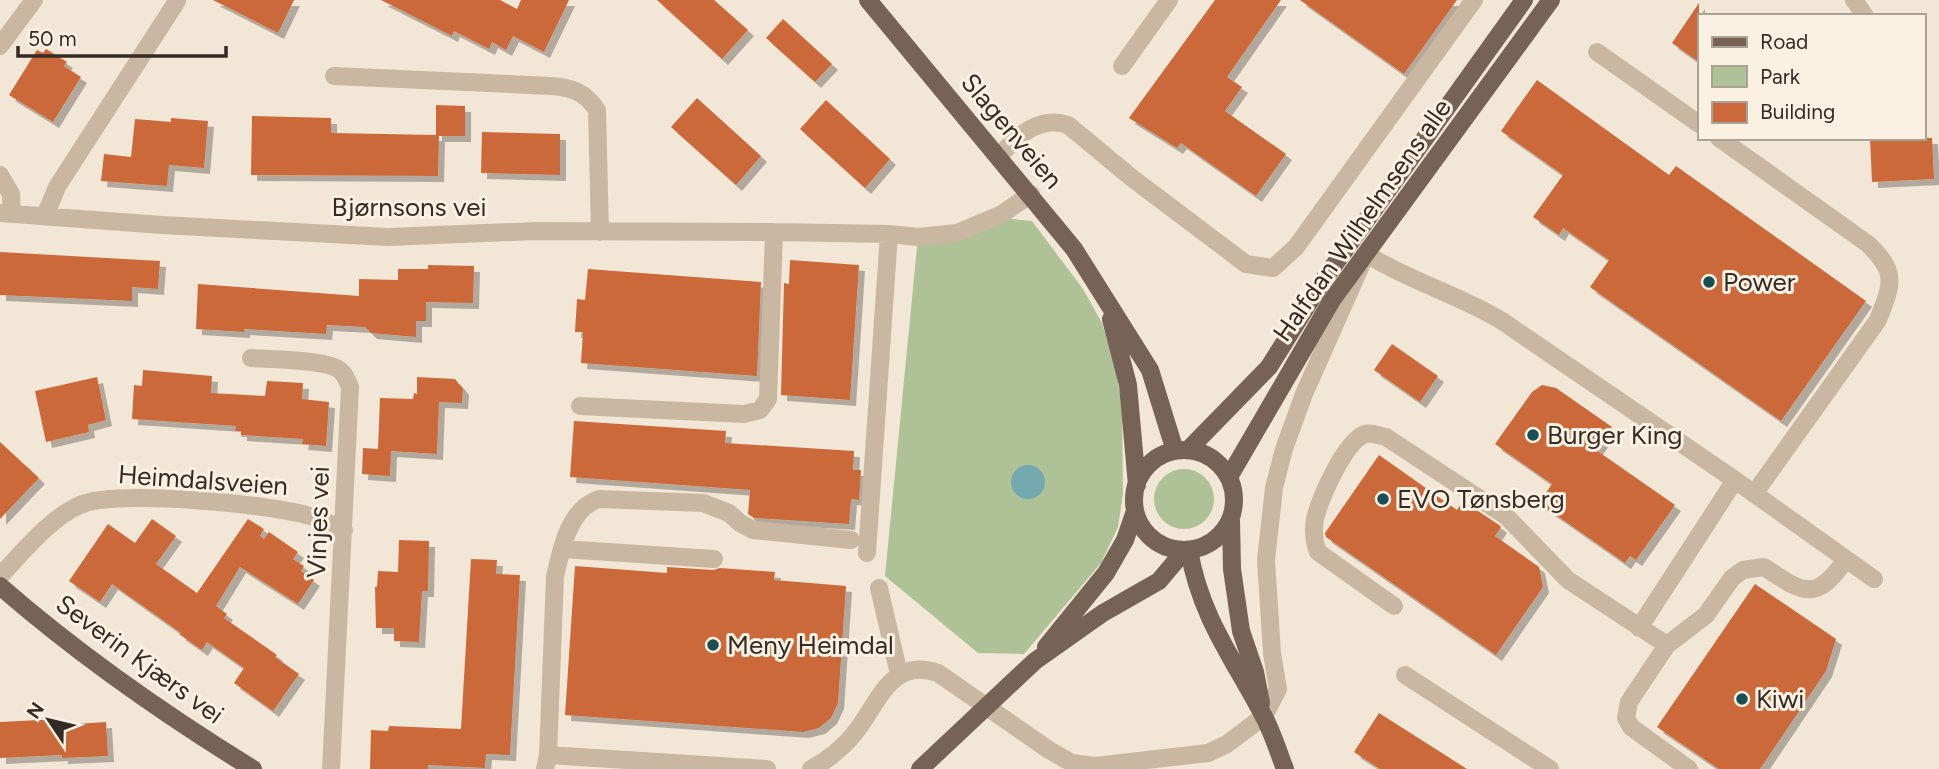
<svg xmlns="http://www.w3.org/2000/svg" width="1939" height="769" viewBox="0 0 1939 769" font-family="Figtree,sans-serif">
	<style>
		.green { fill: #afc196 }
		.water { fill: #74a9b0 }
		.building { fill: #cb693b; filter: url(#shadow) }
		.lines { fill: none; stroke-linecap: round; stroke-linejoin: round }
		.minor { stroke: #cab7a2; stroke-width: 18 }
		.major { stroke: #776355; stroke-width: 18 }
		.poi-dot { fill: #194e57; stroke: #faf1e3; stroke-width: 2.5 }
		.labels { text-anchor: middle; stroke-width: 6; stroke-linejoin: round; paint-order: stroke }
		.street-label { font-size: 26px; fill: #342b25; stroke: #faf1e3 }
		.poi-label { font-size: 26px; fill: #342b25; stroke: #faf1e3; text-anchor: start }
	</style>
	<defs>
		<filter id="shadow"><feDropShadow dx="6" dy="6" stdDeviation="0" flood-color="#0004"/></filter>
	</defs>
	<rect width="100%" height="100%" fill="#f2e7d6"/>
	<!-- green -->
	<path class="green" d="M1012,219L1032,221L1083,289L1102,323L1114,361L1122,405L1123,494L1118,527L1101,563L1024,654L978,653L885,576L918,237L987,221Z
		M1154 499a30 30 0 1 1 60 0a30 30 0 1 1-60 0Z"/>
	<!-- water -->
	<path class="water" d="M1011 482a17 17 0 1 1 34 0a17 17 0 1 1-34 0Z"/>
	<!-- building -->
	<path class="building" d="M213,0H294L278,33Z
		M381,0H500L517,9L521,0H569L544,52L513,36L506,50L492,42L489,49L454,31L452,36Z
		M657,0H714L748,30L722,59Z
		M1215,0H1281L1227,77L1242,87L1225,111L1286,154L1256,196L1181,143L1177,148L1129,118Z
		M1300,0H1457L1404,74Z
		M1699,3V62L1672,43Z
		M783,19L832,64L815,82L766,38Z
		M46,49L67,62L64,66L81,77L53,122L9,95L37,50L43,53Z
		M1537,80L1669,175L1676,166L1866,301L1781,421L1590,287L1609,260L1563,228L1559,235L1533,217L1563,175L1501,131Z
		M697,98L761,156L736,185L671,127Z
		M826,100L890,159L865,188L800,129Z
		M436,105L465,106V136H439L438,176L251,175L252,116L331,118V133L436,135Z
		M171,118L208,121L204,168L169,165L167,186L101,181L104,154L131,157L135,119L171,122Z
		M482,132L560,134V175L481,173Z
		M1870,138H1932L1934,179L1872,182Z
		M0,252L160,261L158,289L132,287V301L0,295Z
		M790,260L859,265L850,400L781,395L784,283L789,284Z
		M428,265L474,266L473,303L426,302V321H416V337L371,333L365,327L327,325L326,334L244,329V332L196,329L198,284L359,296V279L398,280V269H428Z
		M588,269L761,282L757,376L581,363L583,332H575L577,299L585,300Z
		M1392,344L1438,376L1420,402L1374,370Z
		M143,370L212,376L211,393L265,396L267,381L303,383L302,399L329,402L326,446L302,444L303,439L241,435V431H235L236,426L132,419L134,385L142,386Z
		M97,377L106,420L88,425L89,432L46,442L35,391Z
		M417,377L455,379L463,389L462,403L439,402L437,454L391,451L390,476L362,474L363,448L378,449L380,398L413,399L414,393L417,394Z
		M1542,385L1556,388L1612,427L1596,450L1675,505L1636,560L1630,556L1625,563L1539,503L1552,484L1495,444L1532,392Z
		M574,421L726,431L725,443L854,451L853,470H861L859,500L851,499L849,524L754,518L748,514L750,490L570,477Z
		M0,442L39,478L0,519Z
		M1379,455L1457,510L1463,501L1499,525L1501,527L1495,536L1539,567L1543,587L1496,655L1326,537L1325,533Z
		M152,519L176,536L156,564L197,593L248,519L264,529L260,536L264,539L269,532L298,552L293,559L304,566L301,571L314,580L298,604L240,567L216,606L227,614L224,618L277,655L275,657L299,674L273,711L234,683L244,668L207,642L202,650L179,634L181,633L112,584L100,602L69,581L108,524L135,543Z
		M399,540L429,541L428,591H422L419,642L394,641V628H376L375,587H377L378,571L398,572Z
		M471,559L497,560L496,574L520,575L510,755L486,754L485,768L428,765V769H370L371,730L388,731L389,726L461,729Z
		M575,566L667,573V567L713,570L720,568L775,572L774,580L846,586L838,703L831,718L819,728L803,732L565,715Z
		M1755,584L1836,639L1826,671L1760,769H1719L1657,727Z
		M1379,713L1467,769H1380L1354,752Z
		M60,719V725L106,722L108,756L62,758V755L0,758V722Z"/>
	<g class="lines">
		<!-- minor -->
		<path class="minor" d="M1854,0L1865,16
			M0,46L34,0
			M1597,52L1699,124
			M1122,66L1169,0
			M334,76L552,86C573,88 585,92 597,110L600,232
			M1719,138L1868,244C1898,273 1892,284 1878,320L1754,494
			M999,156C1018,136 1039,115 1068,125L1132,178L1246,264L1273,268L1296,247L1474,0
			M0,175L11,194L12,213
			M0,213L162,225L388,237L536,231L774,232L889,234L918,237L957,233L1002,214L1031,194
			M45,216L57,187L75,159L177,1
			M251,358C269,359 326,360 338,369C345,373 347,380 350,387L331,769
			M580,406L744,414L760,410L768,399L774,232
			M563,549L714,559
			M867,553L889,234
			M0,576C23,552 50,518 80,505C114,489 271,504 310,516C321,519 333,525 344,530
			M879,588L899,674
			M1394,606L1318,552C1314,542 1313,531 1315,519C1320,499 1344,442 1365,434C1371,432 1380,436 1386,437L1506,516L1568,580L1667,645
			M1639,628L1735,480
			M1405,675L1550,769
			M548,755L767,769
			M545,769L548,755L555,577C561,550 569,508 599,499L703,503L729,513L740,523L753,530L851,540
			M811,769C827,760 842,749 854,734C878,705 890,656 938,673L1049,750L1072,763L1095,766L1208,753L1227,744L1264,716L1278,689L1272,653L1266,560L1274,488L1284,449L1304,394L1366,254C1409,281 1459,295 1502,321L1735,480L1874,579
			M1689,769L1631,727L1626,718L1629,702L1667,645L1706,615L1732,578L1743,570L1764,567C1803,593 1816,603 1846,559"/>
		<!-- major -->
		<path class="major" d="M868,0L1074,249L1150,370L1175,451
			M1111,319L1128,385L1137,485
			M1188,450L1269,367L1322,282L1524,0
			M1134 500a50 50 0 1 1 100 0a50 50 0 1 1-100 0Z
			M1229,477L1332,300L1551,0
			M1231,520L1232,569L1241,631L1255,672L1261,703
			M1189,550C1200,615 1232,657 1262,713C1272,731 1278,751 1285,769
			M0,586C79,655 164,714 253,769
			M1046,647L1106,573L1125,540L1135,511
			M920,769L1035,661L1103,613L1159,581L1185,550"/>
	</g>
	<!-- markers -->
	<g class="poi-dot">
		<circle cx="1709" cy="282" r="7"/>
		<circle cx="1533" cy="435" r="7"/>
		<circle cx="1383" cy="499" r="7"/>
		<circle cx="713" cy="645" r="7"/>
		<circle cx="1742" cy="699" r="7"/>
	</g>
	<g class="labels">
		<!-- street labels -->
		<g class="street-label">
			<text transform="translate(1012 131) rotate(50)" y="9">Slagenveien</text>
			<text x="409" y="216">Bjørnsons vei</text>
			<text transform="translate(1362 220) rotate(-55)" y="9">Halfdan Wilhelmsens alle</text>
			<text transform="translate(203 480) rotate(4)" y="9">Heimdalsveien</text>
			<text transform="translate(318 522) rotate(-88)" y="9">Vinjes vei</text>
			<text transform="translate(140 659) rotate(36)" y="9">Severin Kjærs vei</text>
		</g>
		<!-- poi labels -->
		<g class="poi-label">
			<text x="1723" y="291">Power</text>
			<text x="1547" y="444">Burger King</text>
			<text x="1397" y="508">EVO Tønsberg</text>
			<text x="727" y="654">Meny Heimdal</text>
			<text x="1756" y="708">Kiwi</text>
		</g>
	</g>
	<!-- legend -->
	<rect x="1698" y="14" width="228" height="126" fill="#faf1e3" stroke="#aba297" stroke-width="2"/>
	<rect x="1712" y="37" width="35" height="10" fill="#776355" stroke="#aba297" stroke-width="2"/>
	<text x="1760" y="49" font-size="21" fill="#342b25">Road</text>
	<rect x="1712" y="66" width="35" height="21" fill="#afc196" stroke="#aba297" stroke-width="2"/>
	<text x="1760" y="84" font-size="21" fill="#342b25">Park</text>
	<rect x="1712" y="102" width="35" height="21" fill="#cb693b" stroke="#aba297" stroke-width="2"/>
	<text x="1760" y="119" font-size="21" fill="#342b25">Building</text>
	<!-- north arrow -->
	<g transform="translate(49 720) rotate(305)" stroke="#faf1e3" stroke-width="5" paint-order="stroke">
	<path d="M0-5L12 26L0 18L-12 26Z" fill="#342b25"/>
	<text y="-10" font-size="19" font-weight="bold" text-anchor="middle" fill="#342b25">N</text>
	</g>
	<!-- scale -->
	<path d="M18 46v10h208v-10" fill="none" stroke="#342b25" stroke-width="3.5"/>
	<text x="28" y="46" font-size="21" fill="#342b25" stroke="#faf1e3" stroke-width="5" paint-order="stroke">50 m</text>
</svg>
